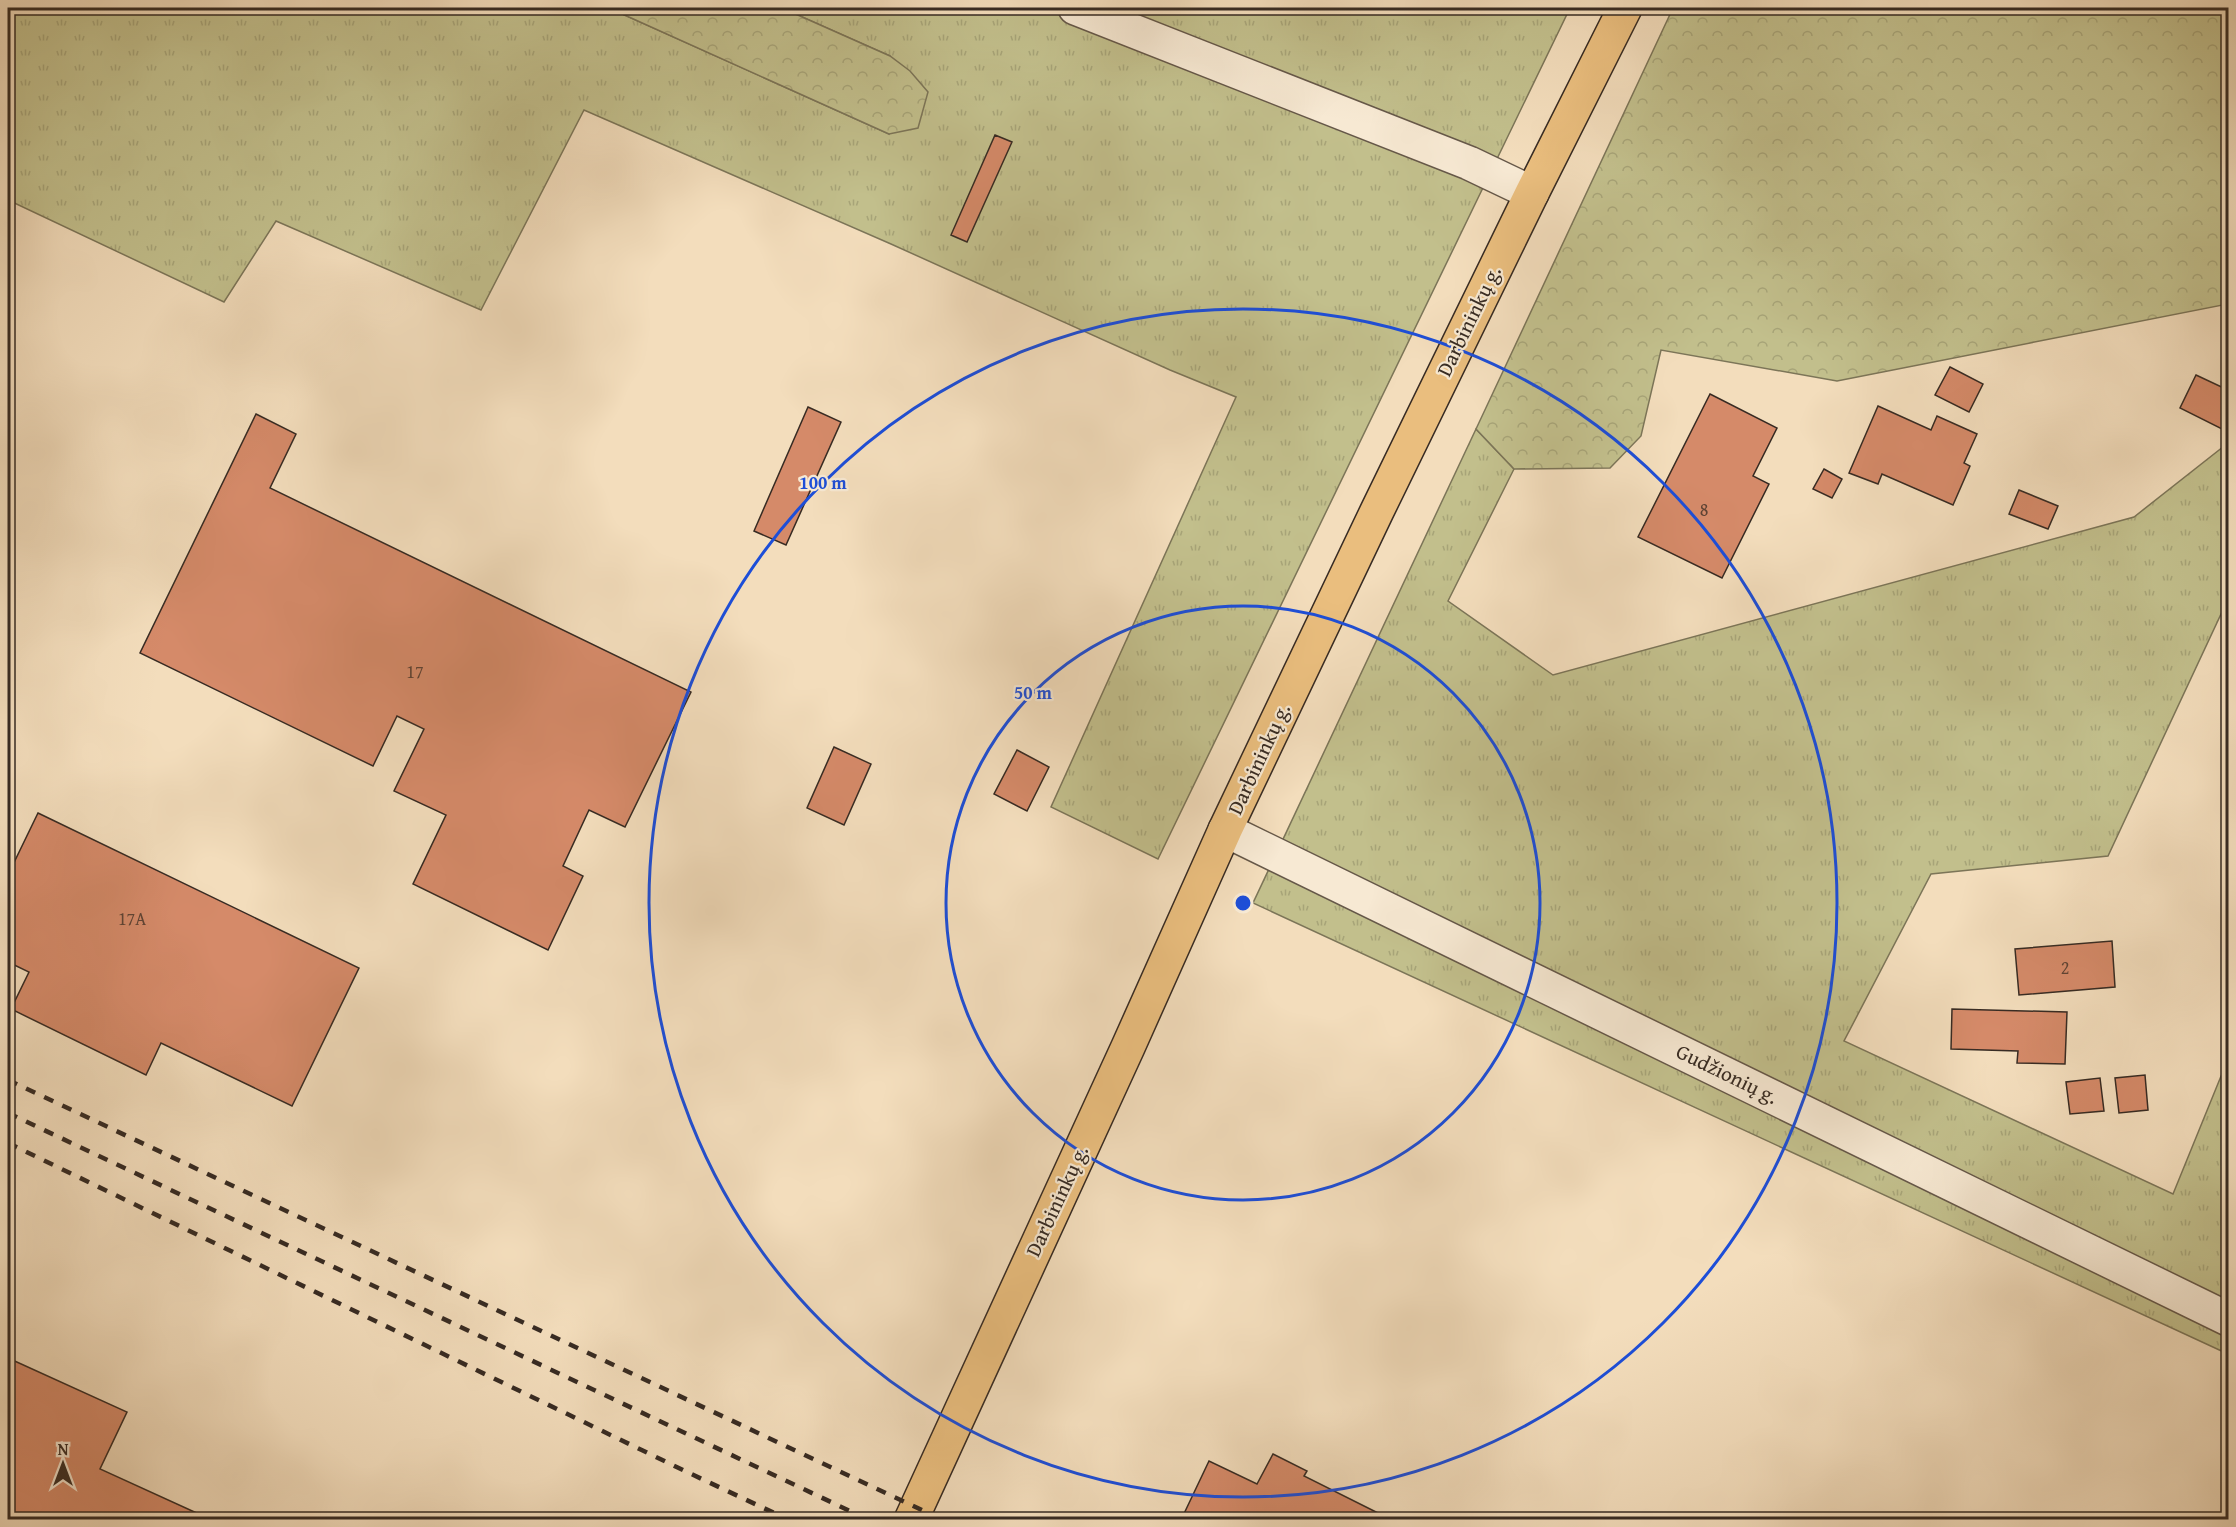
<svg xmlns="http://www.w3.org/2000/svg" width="2236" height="1527" viewBox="0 0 2236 1527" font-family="'Gentium Book Plus',serif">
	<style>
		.grass { fill: url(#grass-tufts); stroke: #7c7558; stroke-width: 1.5 }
		.forest { fill: url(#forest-crowns); stroke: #7c7558; stroke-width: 1.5 }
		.building { fill: #d58a69; stroke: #372b23; stroke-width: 1.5 }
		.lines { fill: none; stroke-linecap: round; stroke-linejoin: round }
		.minor-casing { stroke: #665849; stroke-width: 36 }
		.major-casing { stroke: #372b23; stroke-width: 36 }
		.minor { stroke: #f7e9d3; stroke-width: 33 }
		.major { stroke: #eabe7e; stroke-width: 33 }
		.rail { stroke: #372b23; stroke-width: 4.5; stroke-dasharray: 10 10; stroke-linecap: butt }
		.ring { fill: none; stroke: #1d4ed8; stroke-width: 3 }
		.labels { text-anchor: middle; stroke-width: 4.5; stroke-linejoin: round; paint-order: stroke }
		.number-label { font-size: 18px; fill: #5e4334 }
		.street-label { font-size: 21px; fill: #372b23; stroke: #f7e9d3 }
		.centre { fill: #1d4ed8; stroke: #f7e9d3; stroke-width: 3 }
		.ring-label { font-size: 18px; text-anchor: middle; font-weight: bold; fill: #1d4ed8; stroke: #f7e9d3; stroke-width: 4.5; stroke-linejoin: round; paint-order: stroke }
	</style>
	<defs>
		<pattern id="grass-tufts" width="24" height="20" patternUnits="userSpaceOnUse" patternTransform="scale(1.5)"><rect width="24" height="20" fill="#c2bf8c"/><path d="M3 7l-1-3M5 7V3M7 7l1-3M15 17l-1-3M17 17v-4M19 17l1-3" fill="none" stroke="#a7a478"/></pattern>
		<pattern id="forest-crowns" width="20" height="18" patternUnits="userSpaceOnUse" patternTransform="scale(1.5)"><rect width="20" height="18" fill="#c2bf8c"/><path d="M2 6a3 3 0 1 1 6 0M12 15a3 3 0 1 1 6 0" fill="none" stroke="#a7a478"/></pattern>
	</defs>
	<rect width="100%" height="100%" fill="#f3ddbc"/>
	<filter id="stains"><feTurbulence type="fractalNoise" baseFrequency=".00333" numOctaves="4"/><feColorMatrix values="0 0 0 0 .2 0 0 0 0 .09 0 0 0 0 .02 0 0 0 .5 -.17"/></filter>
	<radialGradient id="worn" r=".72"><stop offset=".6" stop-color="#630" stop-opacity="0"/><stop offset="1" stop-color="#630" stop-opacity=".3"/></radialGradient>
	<!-- grass -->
	<path class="grass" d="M8,8H609L889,134L890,56L782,8H1570L1158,859L1051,807L1236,397L1170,370L891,244L584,110L481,310L276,221L224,302L8,200Z
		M1476,429L1514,469L1448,601L1553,675L2134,517L2228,443V599L2108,856L1931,874L1844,1041L2173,1194L2228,1059V1354L1253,903Z"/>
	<!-- forest -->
	<path class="forest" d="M609,8H782L890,56L910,71L928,92L918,128L889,134Z
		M1673,8H2228V304L1837,381L1661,350L1641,436L1610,468L1514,469L1476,429Z"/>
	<!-- building -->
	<path class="building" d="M995,135L1012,142L967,242L951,235Z
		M1950,367L1983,384L1969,412L1935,395Z
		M2196,375L2228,390V420L2224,430L2180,408Z
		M1710,394L1777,428L1753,476L1769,484L1722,578L1638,537Z
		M1878,406L1931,430L1937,416L1977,434L1964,463L1970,466L1953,505L1882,474L1878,484L1849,473Z
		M808,407L841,422L786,545L754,531Z
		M256,414L296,434L270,488L691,692L625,827L589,810L563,866L583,876L548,950L413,884L446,815L394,791L424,729L397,716L373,766L140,653Z
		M1824,469L1842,479L1832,498L1813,489Z
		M2019,490L2058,506L2048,529L2009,514Z
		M834,747L871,764L844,825L807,808Z
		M1017,750L1049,767L1027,811L994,794Z
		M38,813L359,968L292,1106L161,1043L146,1075L11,1009L29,972L8,962V875Z
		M2112,941L2115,987L2019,995L2015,949Z
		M1952,1009L2067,1012L2065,1064L2017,1063L2018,1051L1951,1049Z
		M2145,1075L2148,1110L2119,1113L2115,1078Z
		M2100,1078L2104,1111L2070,1114L2066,1082Z
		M8,1358L127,1412L100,1469L212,1520H8Z
		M1273,1454L1307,1471L1304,1476L1392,1520H1181L1209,1461L1257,1484Z"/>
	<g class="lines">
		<!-- minor casing -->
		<g class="minor-casing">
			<path id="minor" d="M1075,8L1469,163L1532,193
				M1225,830L2228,1319"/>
		</g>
		<!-- major casing -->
		<g class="major-casing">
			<path id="major" d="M911,1520L1128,1047L1225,830L1377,511L1532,193L1625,8"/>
		</g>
		<!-- minor -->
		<use href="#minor" class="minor"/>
		<!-- major -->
		<use href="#major" class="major"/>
		<!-- rail -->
		<path class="rail" d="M8,1080L943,1520
			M8,1113L869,1520
			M8,1143L687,1472L789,1520"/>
	</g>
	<!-- distance rings -->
	<g class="ring">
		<circle cx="1243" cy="903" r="297"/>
		<circle cx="1243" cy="903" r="594"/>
	</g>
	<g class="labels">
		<!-- number labels -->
		<g class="number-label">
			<text x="1704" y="516">8</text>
			<text x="415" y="678">17</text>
			<text x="132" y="925">17A</text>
			<text x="2065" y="974">2</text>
		</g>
		<!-- street labels -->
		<g class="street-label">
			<text transform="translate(1469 321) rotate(-64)" y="7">Darbininkų g.</text>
			<text transform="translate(1259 759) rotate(-65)" y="7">Darbininkų g.</text>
			<text transform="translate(1727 1074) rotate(26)" y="7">Gudžionių g.</text>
			<text transform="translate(1057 1201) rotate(-65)" y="7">Darbininkų g.</text>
		</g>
	</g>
	<circle cx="1243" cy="903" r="9" class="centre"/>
	<g class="ring-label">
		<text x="823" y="489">100 m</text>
		<text x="1033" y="699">50 m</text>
	</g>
	<!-- margin -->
	<rect width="2236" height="1527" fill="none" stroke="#f3ddbc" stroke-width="30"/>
	<rect x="9" y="9" width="2218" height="1509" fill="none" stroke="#372b23" stroke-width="3"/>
	<rect x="15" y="15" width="2206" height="1497" fill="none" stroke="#372b23" stroke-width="1.5"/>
	<!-- north arrow -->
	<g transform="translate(63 1464)" stroke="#f7e9d3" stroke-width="4.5" paint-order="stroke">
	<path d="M0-4.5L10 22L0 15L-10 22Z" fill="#372b23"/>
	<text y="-9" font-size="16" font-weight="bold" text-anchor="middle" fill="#372b23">N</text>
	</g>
	<rect width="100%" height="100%" filter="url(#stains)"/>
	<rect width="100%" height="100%" fill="url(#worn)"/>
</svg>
